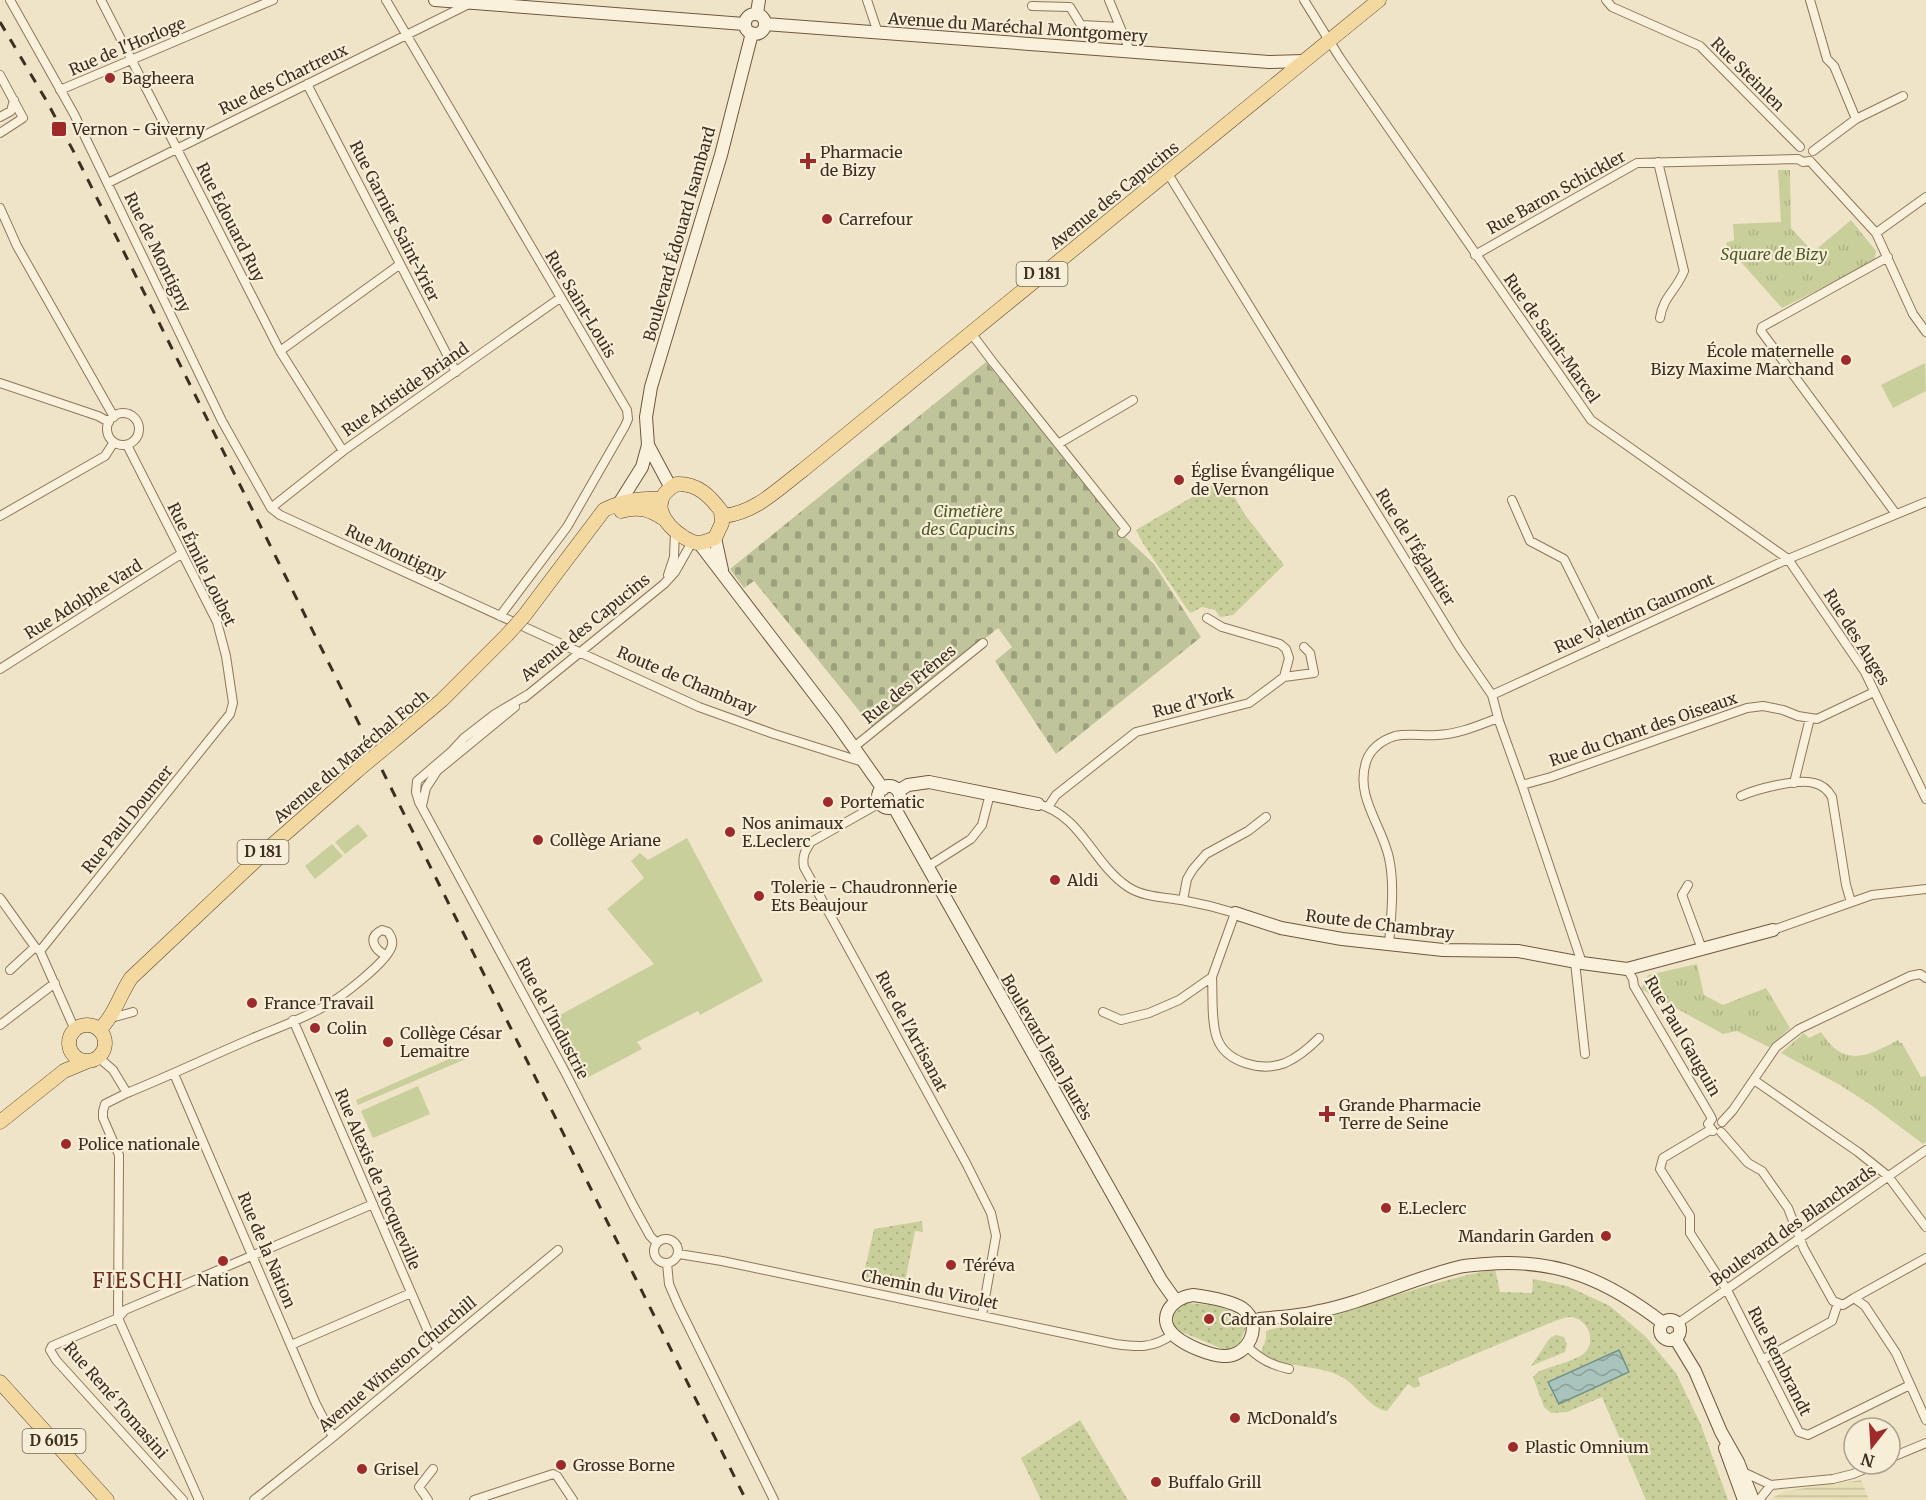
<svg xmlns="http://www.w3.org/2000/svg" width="1926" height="1500" viewBox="0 0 1926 1500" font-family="Merriweather,serif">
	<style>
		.farmland { fill: url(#farmland-rules) }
		.grass { fill: url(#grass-dots) }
		.cemetery { fill: url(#cemetery-stones) }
		.park { fill: url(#park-tufts) }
		.pitch { fill: #c9cf9b }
		.water { fill: url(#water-waves); stroke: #6f938a; stroke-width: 1.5 }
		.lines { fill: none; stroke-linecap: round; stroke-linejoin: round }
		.street-casing { stroke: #8d765c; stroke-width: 10 }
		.secondary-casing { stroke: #6f573f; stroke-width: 14 }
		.primary-casing { stroke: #5b4430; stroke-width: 15 }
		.street { stroke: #faf1dc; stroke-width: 8 }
		.secondary { stroke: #faf1dc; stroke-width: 12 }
		.primary { stroke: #f3d9a0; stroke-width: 14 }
		.rail { stroke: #3d2e20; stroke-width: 3; stroke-dasharray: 10 10; stroke-linecap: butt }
		.primary-bridge-casing { stroke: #5b4430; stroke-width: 15; stroke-linecap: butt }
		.primary-bridge { stroke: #f3d9a0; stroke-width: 14 }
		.poi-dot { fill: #9e2a2b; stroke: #f7eed8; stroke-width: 2 }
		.labels { text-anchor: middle; stroke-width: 4.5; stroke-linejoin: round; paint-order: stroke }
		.shield { fill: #f7eed8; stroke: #756857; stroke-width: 1.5 }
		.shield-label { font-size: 15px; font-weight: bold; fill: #3d2e20 }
		.street-label { font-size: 16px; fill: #3d2e20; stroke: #f7eed8 }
		.poi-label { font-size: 16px; fill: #3d2e20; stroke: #f7eed8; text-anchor: start }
		.park-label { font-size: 16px; font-style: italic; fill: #4d5a26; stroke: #f7eed8 }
		.quarter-label { font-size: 20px; letter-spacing: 1.5px; fill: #6b2e1e; stroke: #f7eed8 }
	</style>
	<defs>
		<pattern id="farmland-rules" width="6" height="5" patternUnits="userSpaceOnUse" patternTransform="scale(1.5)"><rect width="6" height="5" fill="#e6deb5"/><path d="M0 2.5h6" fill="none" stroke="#c6bf9b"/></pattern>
		<pattern id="grass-dots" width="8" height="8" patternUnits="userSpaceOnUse" patternTransform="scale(1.5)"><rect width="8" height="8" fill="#c9cf9b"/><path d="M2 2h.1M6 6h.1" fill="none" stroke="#aeb285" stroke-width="1.8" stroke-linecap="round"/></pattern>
		<pattern id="cemetery-stones" width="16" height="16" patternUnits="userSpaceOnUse" patternTransform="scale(1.5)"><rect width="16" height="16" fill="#bfc49a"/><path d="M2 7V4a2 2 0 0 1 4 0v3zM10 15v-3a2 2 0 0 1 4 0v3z" fill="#9ca07d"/></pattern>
		<pattern id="park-tufts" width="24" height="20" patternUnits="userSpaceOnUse" patternTransform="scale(1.5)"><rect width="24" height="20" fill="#c9cf9b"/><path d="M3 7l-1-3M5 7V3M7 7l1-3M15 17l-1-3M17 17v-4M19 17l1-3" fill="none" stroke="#aeb285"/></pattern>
		<pattern id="water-waves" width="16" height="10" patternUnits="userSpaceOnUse" patternTransform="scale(1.5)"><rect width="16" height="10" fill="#a9c4bc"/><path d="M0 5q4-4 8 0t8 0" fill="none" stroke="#8ba098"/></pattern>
	</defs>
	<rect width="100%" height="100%" fill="#f0e4c8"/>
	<!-- farmland -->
	<path class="farmland" d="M1861,1480L1869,1500L1770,1499L1785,1491Z"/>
	<!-- grass -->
	<path class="grass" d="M1223,479L1246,516L1284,565L1233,615L1220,617L1215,610L1202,607L1191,613L1187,609L1144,545L1136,530Z
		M922,1221L923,1232L915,1231L905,1282L913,1285L910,1293L862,1282L874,1229Z
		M1495,1269L1500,1292L1532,1293L1533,1279L1567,1286L1610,1306L1646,1337L1676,1373L1701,1425L1728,1500H1646L1602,1397L1567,1412L1551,1413L1544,1407L1533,1377L1538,1372C1549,1367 1573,1361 1582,1355C1598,1344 1589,1318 1570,1317C1565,1317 1558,1320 1552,1322L1418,1378L1420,1386L1414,1388L1408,1384L1387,1411C1369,1408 1358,1386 1342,1377C1317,1364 1285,1369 1261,1352L1266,1339V1331L1276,1328L1305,1326V1322C1369,1306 1431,1281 1495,1269Z
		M1187,1303C1208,1305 1237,1305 1246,1327L1240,1343L1231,1348L1223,1349L1177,1330C1170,1318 1173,1307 1187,1303Z
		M1556,1335L1564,1337L1567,1344L1565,1352L1531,1366L1550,1338Z
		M1080,1420L1128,1500H1041L1021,1458Z"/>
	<!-- cemetery -->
	<path class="cemetery" d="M986,362L1116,521L1119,525L1118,530L1154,564L1201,637L1056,754L995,661L1012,647L998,628L874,729L754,581L744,588L730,569Z"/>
	<!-- park -->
	<path class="park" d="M1778,170H1790L1791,228L1813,252L1851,220L1876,251L1874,262L1782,308L1731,251L1728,250L1726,243L1734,240L1733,224L1781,222Z
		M1697,964L1704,995L1723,1005L1766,988L1790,1028L1769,1047L1737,1031L1723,1034L1641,989L1648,975Z
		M1821,1032C1844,1068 1866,1057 1898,1040L1900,1043H1902L1921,1077L1926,1076V1142L1923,1144L1871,1105L1840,1085L1781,1053L1804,1033L1809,1038Z"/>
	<!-- pitch -->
	<path class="pitch" d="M1925,363L1926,391L1893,408L1881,385Z
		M358,824L368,836L345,854L335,842Z
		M687,838L763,981L700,1015L698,1011L637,1042L642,1049L581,1081L547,1022L654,964L607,909L644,878L631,861L640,853L648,860Z
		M332,844L343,856L315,879L305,866Z
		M465,1052L468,1058L358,1105L356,1100Z
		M418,1086L430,1114L373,1138L361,1111Z"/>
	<!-- water -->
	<path class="water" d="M1619,1350L1629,1372L1559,1404L1548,1382Z"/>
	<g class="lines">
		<!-- street casing -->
		<g class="street-casing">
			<path id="street" d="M10,0L74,114L222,421L271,508L280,515L699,707L774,734L863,762
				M101,0L280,351L343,451
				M386,0L627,410L628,419L625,426L567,527L500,616
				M867,0L878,33
				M1109,0L1130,51
				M1304,0L1340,58L1591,420L1788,559L1865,672L1926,799
				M1606,0L1612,7L1700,46L1800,147
				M1810,0L1827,59L1834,66L1856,119
				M1032,6L1070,7L1081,25L1120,27
				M0,75L23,118L0,133
				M307,84L456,372
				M60,90L273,0
				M0,117L11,111L14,100
				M1813,151L1856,119L1903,96
				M1810,161L1876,233L1913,314L1926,332
				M1658,162L1684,271C1676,291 1663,297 1660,318
				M1167,172L1459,647L1492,695L1499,721L1522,785L1582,963
				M108,183L471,3
				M0,208L17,246L114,417
				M1876,233L1926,197
				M1475,255L1637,163L1798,159L1803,162L1810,161
				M1888,257L1762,327L1761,331L1896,514
				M971,333L992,361L1126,529L1122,533
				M280,351L399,265
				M0,383L98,416L109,422
				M107 429a16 16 0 1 1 32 0a16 16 0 1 1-32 0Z
				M1058,444L1133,400
				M1512,500L1530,541L1564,559L1606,643
				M271,508L343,451L560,298
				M0,516L105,456L114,442
				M668,575L674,557L675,531
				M0,669L181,554
				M1284,677L1314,673L1310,653L1304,647
				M527,695L495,714L464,738L452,751L417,781L416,792L419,802L564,1070L633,1205L650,1236L657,1243
				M1492,695L1788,559L1926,502
				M524,698L664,584L675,572L692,542
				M854,747L983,643
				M1794,783L1810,718
				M1522,785L1551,777L1747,708L1763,706L1783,710L1798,716L1817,719L1874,692
				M1741,796C1756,789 1799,778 1814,783C1823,785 1828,790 1832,797L1846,885L1851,902
				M880,803L811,842C805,851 802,856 804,867L966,1163L991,1213L996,1236L982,1315
				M1038,804C1082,816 1093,864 1128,887C1145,898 1167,897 1186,901C1203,904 1219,908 1235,913L1212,977L1179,1000L1149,1013L1121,1020L1103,1012
				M422,806L426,788L437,771L515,707
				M1048,807L1056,795L1136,732L1249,703L1284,677L1289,658L1286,649L1280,644L1222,627L1207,618
				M927,867L971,839L982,825L990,794
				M1688,885L1682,895L1702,949
				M0,898L35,947L40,951L75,1030
				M1183,900L1187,879L1193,869L1206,854L1248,831L1266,817
				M1773,930L1872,895L1926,889
				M1389,945C1391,916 1395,886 1389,858C1382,825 1355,797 1366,762C1370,749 1382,740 1395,736C1408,733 1424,736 1437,735C1459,734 1477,726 1498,718
				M40,951L230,714L233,703L226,656L217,622L127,445
				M1575,962L1585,1054
				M1627,969L1633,979L1634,986L1710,1115L1712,1119L1708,1124L1713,1131
				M10,970L35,947
				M1212,977C1213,995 1211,1022 1217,1038C1226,1063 1262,1072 1285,1063C1299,1057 1309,1048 1319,1038
				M111,1018L133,1012
				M293,1020L433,1343L438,1349
				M0,1025L55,983
				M98,1057L113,1070L127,1093C169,1076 211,1056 253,1038C277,1028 303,1019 325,1006C340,998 389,961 392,945C393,940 391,936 388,932L382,930C367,937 374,949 385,955
				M174,1074L316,1404L333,1437
				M1754,1080L1858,1152L1888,1176L1926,1227
				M127,1093L105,1104L103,1111V1118L119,1155L118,1318L199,1500
				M1722,1122L1733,1110L1776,1047L1799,1029L1910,976L1920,974L1926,978
				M1710,1130L1663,1158L1660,1169L1690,1216V1233L1727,1290L1799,1432L1808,1435L1910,1385
				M1721,1132L1748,1163L1762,1171L1788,1208L1804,1249L1833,1301L1843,1305L1854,1298L1865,1306L1896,1353L1926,1420
				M654 1251a12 12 0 1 1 24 0a12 12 0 1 1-24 0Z
				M679,1254L722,1261L1115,1344C1137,1347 1153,1349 1173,1334
				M667,1263L669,1284L678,1305L774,1500
				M1854,1298L1926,1258
				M1677,1324L1926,1150
				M291,1345L411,1293
				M1247,1346C1258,1358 1274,1366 1289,1369
				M1762,1360L1832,1321L1838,1303
				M1890,1458L1926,1443
				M1741,1471L1771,1485L1833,1479L1853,1474L1877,1464
				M183,1500L56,1360L50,1350L52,1346L118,1318L125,1310L373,1204
				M254,1500L333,1437L558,1250
				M428,1500L419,1487L433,1469
				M474,1500L553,1474L557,1476L573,1500
				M1759,1500L1771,1485"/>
		</g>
		<!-- secondary casing -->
		<g class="secondary-casing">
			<path id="secondary" d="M435,0L744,24
				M757,13L759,0
				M745 24a10 10 0 1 1 20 0a10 10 0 1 1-20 0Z
				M765,24L1269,62L1304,61
				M671,488L648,445L646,417L651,387L721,155L752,33
				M620,502L642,467L648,445
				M715,538L722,570
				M699,543L835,721L883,789
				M878 797a11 11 0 1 1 22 0a11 11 0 1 1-22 0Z
				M898,791L908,785L929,782L1038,804
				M894,807L1131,1227L1161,1280L1176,1301
				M1235,913L1281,928L1342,939L1443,950L1518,951L1582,963L1627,969L1773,930
				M1193,1295C1208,1297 1229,1300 1242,1308C1265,1324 1248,1358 1223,1356C1209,1355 1187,1346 1176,1337C1155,1320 1170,1298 1193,1295Z
				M1660 1330a10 10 0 1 1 20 0a10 10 0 1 1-20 0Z
				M1252,1321L1260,1319C1278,1317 1297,1316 1315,1312C1364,1303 1410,1279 1459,1267C1467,1265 1477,1265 1486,1264C1557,1258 1607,1280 1663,1323
				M1675,1338L1695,1371L1721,1432L1738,1462L1753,1500
				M1725,1448L1744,1500"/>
		</g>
		<!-- primary casing -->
		<g class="primary-casing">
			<path id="primary" d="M677,484C697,483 710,496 721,511L722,523L715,538C710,540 703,543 698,543C693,543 689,540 685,538C663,524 647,500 677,484Z
				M621,511C638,506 650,509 664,519
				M723,516C755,513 778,489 803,470L1379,0
				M524,616L604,510C623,500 641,498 662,499
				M393,741L442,700L507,635
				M69 1043a18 18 0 1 1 36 0a18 18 0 1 1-36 0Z
				M99,1030C115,1015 119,996 131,978L270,847L358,770
				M0,1122L64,1071L88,1061
				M0,1382L107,1500"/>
		</g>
		<!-- street -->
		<use href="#street" class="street"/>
		<!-- secondary -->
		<use href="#secondary" class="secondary"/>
		<!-- primary -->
		<use href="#primary" class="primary"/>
		<!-- rail -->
		<path class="rail" d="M0,22L46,100L76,156L746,1500"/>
		<!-- primary-bridge casing -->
		<g class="primary-bridge-casing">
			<path id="primary-bridge" d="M507,635L524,616
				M358,770L393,741"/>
		</g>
		<!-- primary-bridge -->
		<use href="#primary-bridge" class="primary-bridge"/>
	</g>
	<!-- markers -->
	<g class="poi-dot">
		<circle cx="110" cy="78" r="6"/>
		<rect x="51" y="121" width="16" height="16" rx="3"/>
		<path d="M805 152h6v6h6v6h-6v6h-6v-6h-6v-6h6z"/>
		<circle cx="827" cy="219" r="6"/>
		<circle cx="1846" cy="360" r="6"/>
		<circle cx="1179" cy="480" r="6"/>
		<circle cx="828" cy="802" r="6"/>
		<circle cx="730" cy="832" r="6"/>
		<circle cx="538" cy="840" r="6"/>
		<circle cx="1055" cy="880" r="6"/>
		<circle cx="759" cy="896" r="6"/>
		<circle cx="252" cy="1003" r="6"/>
		<circle cx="315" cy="1028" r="6"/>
		<circle cx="388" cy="1042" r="6"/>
		<path d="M1324 1105h6v6h6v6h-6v6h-6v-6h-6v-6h6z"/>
		<circle cx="66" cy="1144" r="6"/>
		<circle cx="1386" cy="1208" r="6"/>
		<circle cx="1606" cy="1236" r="6"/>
		<circle cx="223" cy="1261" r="6"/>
		<circle cx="951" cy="1265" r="6"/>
		<circle cx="1209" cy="1319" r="6"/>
		<circle cx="1235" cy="1418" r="6"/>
		<circle cx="1513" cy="1447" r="6"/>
		<circle cx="561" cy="1465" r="6"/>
		<circle cx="362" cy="1469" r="6"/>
		<circle cx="1156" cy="1482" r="6"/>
	</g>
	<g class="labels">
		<!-- shield labels -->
		<g class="shield">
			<rect x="1016.5" y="262" width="51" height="24" rx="4.5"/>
			<rect x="237.5" y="840" width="51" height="24" rx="4.5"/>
			<rect x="22.5" y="1429" width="63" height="24" rx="4.5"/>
		</g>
		<g class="shield-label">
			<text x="1042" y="279">D 181</text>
			<text x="263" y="857">D 181</text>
			<text x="54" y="1446">D 6015</text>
		</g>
		<!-- street labels -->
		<g class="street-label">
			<text transform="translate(1018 27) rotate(4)" y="6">Avenue du Maréchal Montgomery</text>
			<text transform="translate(127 46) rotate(-23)" y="6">Rue de l'Horloge</text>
			<text transform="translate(1748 74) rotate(45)" y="6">Rue Steinlen</text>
			<text transform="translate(283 79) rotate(-26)" y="6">Rue des Chartreux</text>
			<text transform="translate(1556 192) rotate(-29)" y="6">Rue Baron Schickler</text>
			<text transform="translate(1114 195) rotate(-39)" y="6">Avenue des Capucins</text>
			<text transform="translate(395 221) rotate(63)" y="6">Rue Garnier Saint-Yrier</text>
			<text transform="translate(231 222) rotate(63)" y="6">Rue Edouard Ruy</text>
			<text transform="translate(679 234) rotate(-74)" y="6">Boulevard Édouard Isambard</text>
			<text transform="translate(158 252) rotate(64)" y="6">Rue de Montigny</text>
			<text transform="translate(581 304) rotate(59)" y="6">Rue Saint-Louis</text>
			<text transform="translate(1552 338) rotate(55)" y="6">Rue de Saint-Marcel</text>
			<text transform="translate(405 389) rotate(-35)" y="6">Rue Aristide Briand</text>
			<text transform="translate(1416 547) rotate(58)" y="6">Rue de l'Églantier</text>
			<text transform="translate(396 552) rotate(25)" y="6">Rue Montigny</text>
			<text transform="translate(202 564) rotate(64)" y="6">Rue Émile Loubet</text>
			<text transform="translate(83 599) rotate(-32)" y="6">Rue Adolphe Vard</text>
			<text transform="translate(1634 613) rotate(-24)" y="6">Rue Valentin Gaumont</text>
			<text transform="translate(585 627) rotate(-39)" y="6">Avenue des Capucins</text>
			<text transform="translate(1857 637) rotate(58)" y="6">Rue des Auges</text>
			<text transform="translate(687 680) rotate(23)" y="6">Route de Chambray</text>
			<text transform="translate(909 684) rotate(-39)" y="6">Rue des Frênes</text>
			<text transform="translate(1193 702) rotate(-14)" y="6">Rue d'York</text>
			<text transform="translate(1643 729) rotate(-19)" y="6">Rue du Chant des Oiseaux</text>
			<text transform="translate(351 756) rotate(-40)" y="6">Avenue du Maréchal Foch</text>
			<text transform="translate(127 819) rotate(-51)" y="6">Rue Paul Doumer</text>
			<text transform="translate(1380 924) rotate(7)" y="6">Route de Chambray</text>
			<text transform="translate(553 1018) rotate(62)" y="6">Rue de l'Industrie</text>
			<text transform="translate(912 1031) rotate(62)" y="6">Rue de l'Artisanat</text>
			<text transform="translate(1683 1036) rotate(60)" y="6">Rue Paul Gauguin</text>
			<text transform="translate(1047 1047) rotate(60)" y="6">Boulevard Jean Jaurès</text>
			<text transform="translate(378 1179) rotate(67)" y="6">Rue Alexis de Tocqueville</text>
			<text transform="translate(1793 1225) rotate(-35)" y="6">Boulevard des Blanchards</text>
			<text transform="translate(267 1250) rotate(67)" y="6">Rue de la Nation</text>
			<text transform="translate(930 1289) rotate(12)" y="6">Chemin du Virolet</text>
			<text transform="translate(1780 1361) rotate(63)" y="6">Rue Rembrandt</text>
			<text transform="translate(397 1364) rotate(-40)" y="6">Avenue Winston Churchill</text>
			<text transform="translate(116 1400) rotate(49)" y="6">Rue René Tomasini</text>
		</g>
		<!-- poi labels -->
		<g class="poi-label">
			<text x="122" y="84">Bagheera</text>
			<text x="72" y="135">Vernon - Giverny</text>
			<text x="820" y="158">Pharmacie<tspan x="820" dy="18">de Bizy</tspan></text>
			<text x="839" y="225">Carrefour</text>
			<text x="1834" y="357" text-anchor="end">École maternelle<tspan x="1834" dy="18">Bizy Maxime Marchand</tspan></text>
			<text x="1191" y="477">Église Évangélique<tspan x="1191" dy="18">de Vernon</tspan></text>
			<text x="840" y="808">Portematic</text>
			<text x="742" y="829">Nos animaux<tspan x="742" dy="18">E.Leclerc</tspan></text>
			<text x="550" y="846">Collège Ariane</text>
			<text x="1067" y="886">Aldi</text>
			<text x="771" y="893">Tolerie - Chaudronnerie<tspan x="771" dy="18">Ets Beaujour</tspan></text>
			<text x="264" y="1009">France Travail</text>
			<text x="327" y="1034">Colin</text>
			<text x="400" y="1039">Collège César<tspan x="400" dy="18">Lemaitre</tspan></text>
			<text x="1339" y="1111">Grande Pharmacie<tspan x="1339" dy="18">Terre de Seine</tspan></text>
			<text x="78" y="1150">Police nationale</text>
			<text x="1398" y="1214">E.Leclerc</text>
			<text x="1594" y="1242" text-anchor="end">Mandarin Garden</text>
			<text x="963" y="1271">Téréva</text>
			<text x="223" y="1286" text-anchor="middle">Nation</text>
			<text x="1221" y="1325">Cadran Solaire</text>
			<text x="1247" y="1424">McDonald's</text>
			<text x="1525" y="1453">Plastic Omnium</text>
			<text x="573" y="1471">Grosse Borne</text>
			<text x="374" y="1475">Grisel</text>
			<text x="1168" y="1488">Buffalo Grill</text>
		</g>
		<!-- park labels -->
		<g class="park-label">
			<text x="1774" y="260">Square de Bizy</text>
			<text x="968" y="517">Cimetière<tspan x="968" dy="18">des Capucins</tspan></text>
		</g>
		<!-- quarter labels -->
		<g class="quarter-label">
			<text x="138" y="1288">FIESCHI</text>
		</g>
	</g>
	<!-- north arrow -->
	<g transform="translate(1872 1446) rotate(197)"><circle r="28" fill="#f7eed8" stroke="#ada18e" stroke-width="1.5"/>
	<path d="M0-4.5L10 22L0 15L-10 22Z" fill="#9e2a2b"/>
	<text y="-9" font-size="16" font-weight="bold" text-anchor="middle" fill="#3d2e20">N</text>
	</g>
</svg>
